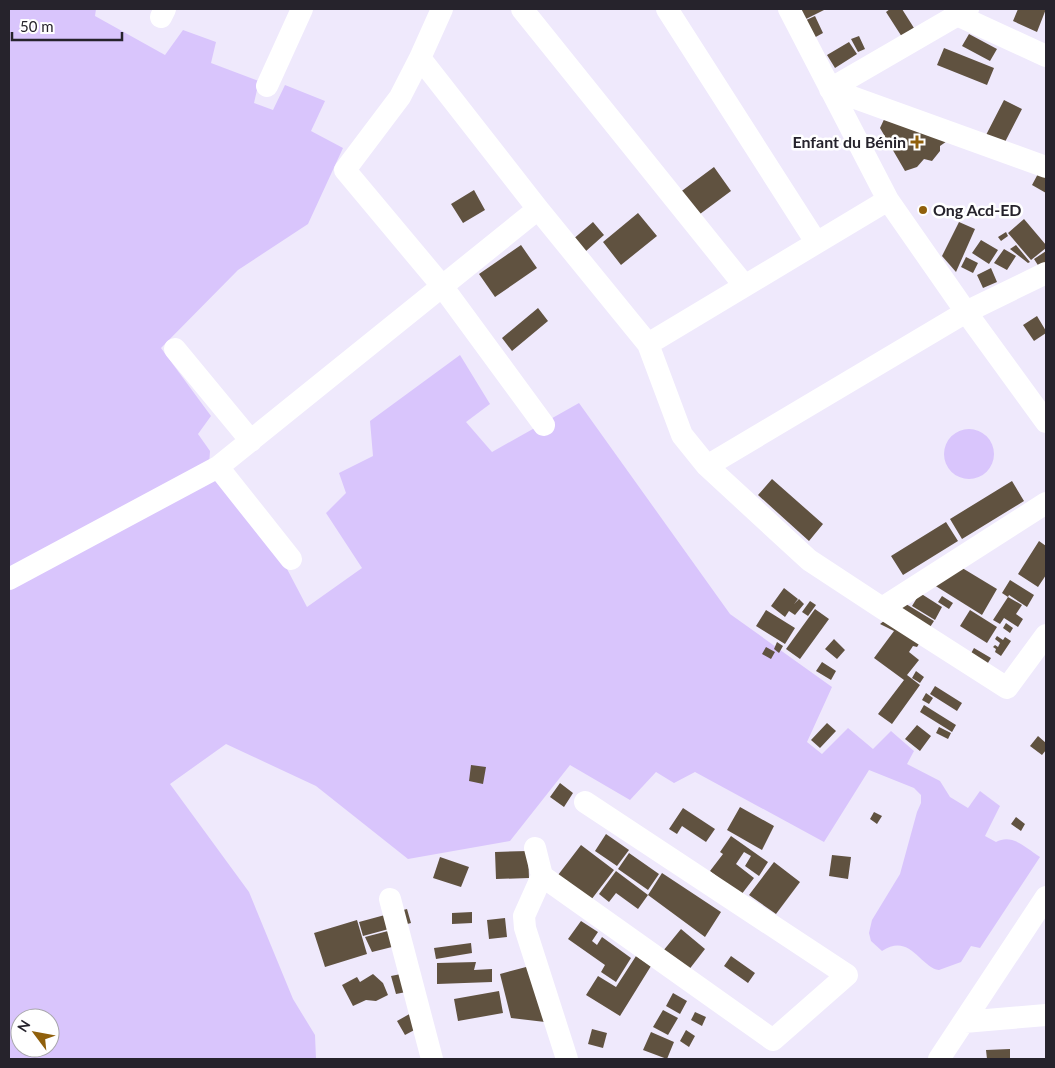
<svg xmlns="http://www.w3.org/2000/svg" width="1055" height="1068" viewBox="0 0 1055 1068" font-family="Lato,sans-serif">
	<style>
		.green { fill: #d9c5fc; fill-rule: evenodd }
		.building { fill: #605240 }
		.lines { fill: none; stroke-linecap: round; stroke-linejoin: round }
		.minor { stroke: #fff; stroke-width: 22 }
		.poi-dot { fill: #90600c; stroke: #fff; stroke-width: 2 }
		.labels { text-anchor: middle; stroke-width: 5; stroke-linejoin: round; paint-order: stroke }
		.poi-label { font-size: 16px; font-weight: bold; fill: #26232c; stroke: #fff; text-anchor: end }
	</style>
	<rect width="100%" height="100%" fill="#efe9fc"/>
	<!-- green -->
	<path class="green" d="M9,9H96L95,16L165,55L183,30L216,42L211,63L259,81L254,103L273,110L285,85L325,101L311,131L343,148L308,224L238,270L161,348L211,416L198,434L210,451L209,466L286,567L307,607L362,568L326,513L346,493L339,473L373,456L370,421L460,355L490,404L466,422L492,452L579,403L730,614L832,687L807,742L822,754L848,728L873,749L891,731L914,751L907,764L940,781L950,797L968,808L980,791L1000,806L985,836L996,842C1012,833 1026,848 1040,857L980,948L971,946L961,962L939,970C920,967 910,932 882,951L871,941L869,933L872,920L900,874L917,812L921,803V795L914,788L869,770L824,842L695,772L674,783L656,772L630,800L570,765L510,841L408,859L316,786L226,744L170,784L249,892L293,999L315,1035L316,1059H9ZM20,1018H50V1048H20Z
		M944 454a25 25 0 1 1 50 0a25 25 0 1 1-50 0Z"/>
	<!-- building -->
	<path class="building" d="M798,9H826L804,20Z
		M890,9H902L914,28L902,37L886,12Z
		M1018,9H1046L1037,32L1013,21Z
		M815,16L823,33L812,39L804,21Z
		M969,34L997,49L990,61L962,46Z
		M859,36L865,49L858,52L851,39Z
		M849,42L857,54L835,68L827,55Z
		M944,48L994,68L987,85L937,65Z
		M1004,100L1022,109L1004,144L986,135Z
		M888,111L950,139L940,146V151L932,161L924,159L917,167L905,171L880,128Z
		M714,167L731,191L696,217L679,193Z
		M1040,170L1046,173V193L1032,185Z
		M474,190L485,210L463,223L451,204Z
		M638,213L657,236L621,265L603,242Z
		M1024,219L1046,245V248L1031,260L1008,233Z
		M593,222L604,235L576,260L564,247Z
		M959,222L975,229L956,272L942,256Z
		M1006,232L1008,236L1001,241L998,237Z
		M981,240L998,250L989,264L972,253Z
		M521,245L537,268L495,297L479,274Z
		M1016,245L1030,262L1028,263L1010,249Z
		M1004,249L1016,256L1007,270L994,263Z
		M1046,251V266L1041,270L1034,259Z
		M966,257L978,263L973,273L961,267Z
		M991,268L997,282L983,288L977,275Z
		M538,308L548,321L512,351L502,338Z
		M1037,316L1046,331V333L1034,341L1023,325Z
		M772,479L823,524L809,541L758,495Z
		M1012,481L1024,501L962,539L950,519Z
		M946,522L958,541L903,575L891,556Z
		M1039,541L1046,546V575L1038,587L1018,574Z
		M949,560L997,589L982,615L934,585Z
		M1010,580L1034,595L1027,607L1009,595L1008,597L1002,593Z
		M784,588L798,599L794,604L799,599L804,604L795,615L789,611L785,617L771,606Z
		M920,593L942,607L935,620L912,606Z
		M942,596L953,603L949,609L938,602Z
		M1008,597L1022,605L1016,614L1023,619L1018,627L1004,618L1000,624L993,620Z
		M810,601L816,605L808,616L802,612Z
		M906,604L934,621L917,647L913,646L909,652L919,660L907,675L920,685L892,724L878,714L904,680L874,658L894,631L880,624Z
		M815,609L829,619L800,659L786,649Z
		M766,610L795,628L785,644L756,626Z
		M970,610L997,627L987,643L960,626Z
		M1006,623L1013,628L1010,633L1003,628Z
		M997,636L1003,640L1005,637L1011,641L1001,656L995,652L996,649L993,647L995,645L998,647L1000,643L995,639Z
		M834,639L845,650L837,659L825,649Z
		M777,642L783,646L779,653L774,649Z
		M766,647L775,652L771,659L762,654Z
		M974,648L991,658L981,674L965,664Z
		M822,662L836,671L831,680L816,671Z
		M916,671L924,677L920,683L912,678Z
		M935,686L962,703L957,711L930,694Z
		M926,693L933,698L929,704L922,700Z
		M924,705L956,725L952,732L920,712Z
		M827,723L836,731L820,748L811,740Z
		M917,725L931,736L920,751L905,739Z
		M939,727L951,733L948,739L936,733Z
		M1038,736L1046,743V750L1042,755L1030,746Z
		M471,765L486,767L483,784L469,781Z
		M560,783L573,793L564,807L550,797Z
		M740,807L774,826L762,850L727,830Z
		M683,808L715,829L706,842L682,826L677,834L669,829Z
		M874,812L882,816L877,824L870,819Z
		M1016,817L1025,824L1021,831L1011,824Z
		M606,834L629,850L617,866L595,851Z
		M731,836L768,862L759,876L745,866L751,856L744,852L736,864L754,878L741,895L710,871L723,854L720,852Z
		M581,845L614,870L591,900L558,875Z
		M528,851L529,878L496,879L495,852Z
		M629,853L659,874L648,890L618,869Z
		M832,855L851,857L848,879L829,876Z
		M440,857L469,867L461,887L433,878Z
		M774,862L800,882L776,914L749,895Z
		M616,871L648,895L638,909L616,893L609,902L599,894Z
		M662,873L721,912L705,937L648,895Z
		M407,909L411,923L363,936L359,922Z
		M472,912V923L452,924V913Z
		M505,918L507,937L489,939L487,920Z
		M357,920L367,954L325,967L314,933Z
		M581,921L598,932L592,941L597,945L602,937L631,958L616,982L601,972L605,965L568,939Z
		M407,926L412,942L372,952L365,937Z
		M681,929L705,949L688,971L663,951Z
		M471,943L472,953L436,959L434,948Z
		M636,956L651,966L620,1016L586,995L598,976L616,987Z
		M731,956L755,973L748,983L724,966Z
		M476,962L474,970L492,969V982L437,984V963Z
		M545,962L562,1024L511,1018L500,974Z
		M373,974L383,983L388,995L376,1001L366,1000L353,1006L342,985L357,977L360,982Z
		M401,974L406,992L396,994L391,976Z
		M499,991L503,1013L458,1021L454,999Z
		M673,993L687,1001L680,1014L666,1006Z
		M663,1010L678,1018L668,1035L653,1027Z
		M413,1012L420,1027L405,1035L397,1021Z
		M695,1012L706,1017L702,1026L691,1020Z
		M592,1029L607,1033L603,1048L588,1044Z
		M686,1030L695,1036L689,1047L680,1041Z
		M651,1032L674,1042L667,1059L643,1050Z
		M1010,1049V1059H987L986,1050Z"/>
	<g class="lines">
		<!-- minor -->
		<path class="minor" d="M442,9L420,58L400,97L345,170L442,286L544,425
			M522,9L744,285
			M667,9L816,242
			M789,9L888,200L966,312L1046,422
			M957,15L1046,56
			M161,17L165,9
			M420,58L538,209L648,344L682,435L707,466L809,560L882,608L1007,688L1046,635
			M267,86L302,9
			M830,89L1046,167
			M830,89L968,9
			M648,344L888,200
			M175,349L251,441
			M707,466L966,312L1046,273
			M218,467L291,559
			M9,579L218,467L538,209
			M882,608L1046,503
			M535,848L542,876L524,916L525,928L567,1059
			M542,876L773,1040L847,975L585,802
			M390,899L432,1059
			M964,1022L1046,1015
			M939,1059L1046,897"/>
	</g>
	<!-- markers -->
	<g class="poi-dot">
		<path d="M914.5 134.5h5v5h5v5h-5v5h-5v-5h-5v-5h5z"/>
		<circle cx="923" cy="210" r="5"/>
	</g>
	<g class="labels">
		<!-- poi labels -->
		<g class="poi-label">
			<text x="906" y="148">Enfant du Bénin</text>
			<text x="933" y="216" text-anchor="start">Ong Acd-ED</text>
		</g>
	</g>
	<!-- border -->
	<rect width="1055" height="1068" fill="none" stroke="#26232c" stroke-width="20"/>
	<!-- north arrow -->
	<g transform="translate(35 1033) rotate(302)"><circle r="24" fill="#ffffff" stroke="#a8a7ab"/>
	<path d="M0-4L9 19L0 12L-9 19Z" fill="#90600c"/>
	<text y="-8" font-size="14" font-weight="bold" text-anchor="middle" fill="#26232c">N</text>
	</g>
	<!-- scale -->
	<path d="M12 32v8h110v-8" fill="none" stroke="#26232c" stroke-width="2.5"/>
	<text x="20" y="32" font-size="15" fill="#26232c" stroke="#ffffff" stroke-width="4" paint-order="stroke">50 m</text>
</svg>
